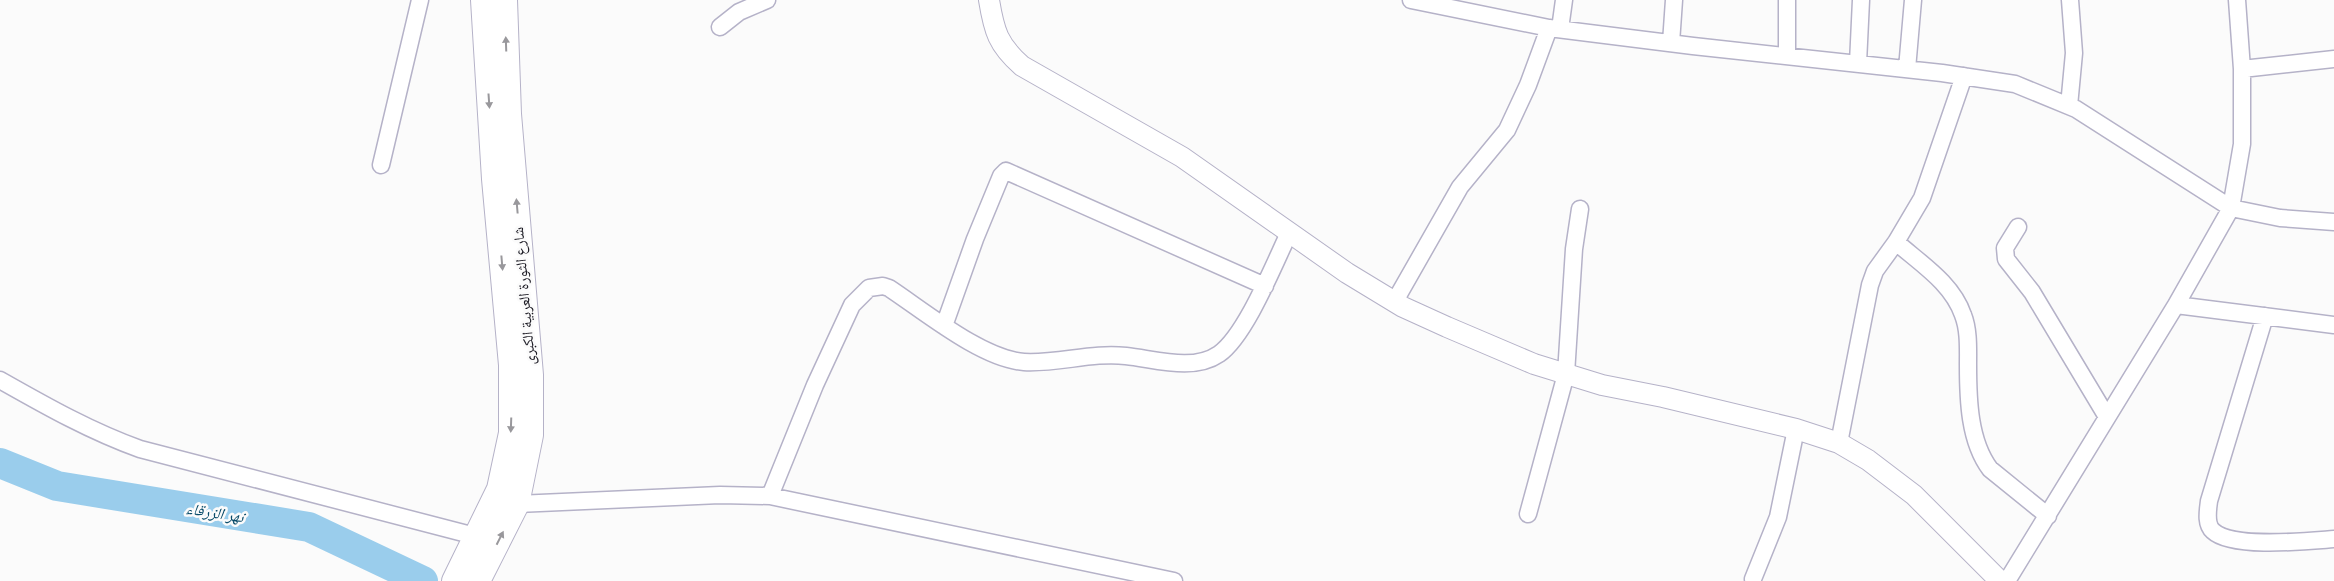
<svg xmlns="http://www.w3.org/2000/svg" width="2334" height="581" viewBox="0 0 2334 581" font-family="'Titillium Web','Noto Naskh Arabic',sans-serif">
	<style>
		.lines { fill: none; stroke-linecap: round; stroke-linejoin: round }
		.river { stroke: #9acdec; stroke-width: 30 }
		.minor-casing { stroke: #b5b2c8; stroke-width: 19 }
		.tertiary-casing { stroke: #b5b2c8; stroke-width: 22 }
		.secondary-casing { stroke: #b5b2c8; stroke-width: 26 }
		.minor { stroke: #fff; stroke-width: 16 }
		.tertiary { stroke: #fff; stroke-width: 20 }
		.secondary { stroke: #fff; stroke-width: 24 }
		.oneway { fill: #99989c }
		.labels { text-anchor: middle; stroke-width: 5; stroke-linejoin: round; paint-order: stroke }
		.street-label { font-size: 15px; fill: #1c1b24; stroke: #fbfbfb }
		.water-label { font-size: 16px; font-style: italic; fill: #0a4c6a; stroke: #fbfbfb }
	</style>
	<rect width="100%" height="100%" fill="#fbfbfb"/>
	<g class="lines">
		<!-- river -->
		<path class="river" d="M0,463L57,486L309,527L423,581"/>
		<!-- minor casing -->
		<g class="minor-casing">
			<path id="minor" d="M1411,0L1549,28L1693,46L1942,73L2015,84L2076,109L2231,208L2280,218L2334,222
				M720,27L739,12L767,0
				M1560,29L1564,0
				M1671,43L1674,0
				M1787,56V0
				M1858,63L1861,0
				M1907,69L1913,0
				M2242,69L2334,59
				M2069,106L2074,53L2070,0
				M381,165L420,0
				M2018,227L2005,248L2006,259L2032,292L2107,417
				M1896,242C1921,264 1952,283 1963,315C1969,330 1968,349 1968,365C1968,399 1969,441 1990,469L2048,516
				M1395,301L1460,187L1507,130L1528,85L1549,28
				M2176,305L2334,325
				M2265,316L2209,501C2208,510 2205,524 2213,531C2232,549 2307,541 2334,539
				M944,326L975,239L1001,176L1006,171L1265,286
				M0,380C46,406 90,431 140,449L475,536
				M1839,443L1870,285L1875,271L1896,242L1922,198L1964,76
				M770,496L1174,581
				M517,504L720,495L770,496L815,385L852,305L869,288L883,286L889,288C924,311 982,359 1024,362C1058,364 1092,352 1126,356C1155,359 1193,372 1219,354C1246,335 1274,264 1289,233
				M1528,514L1566,374L1574,249L1580,209
				M1753,579L1778,517L1796,429
				M2007,581L2176,305L2231,208L2242,144V69L2237,0"/>
		</g>
		<!-- tertiary casing -->
		<g class="tertiary-casing">
			<path id="tertiary" d="M989,0C994,31 998,45 1022,66L1182,157L1347,273L1403,307L1447,327L1534,364L1602,385L1663,397L1796,429L1839,443L1868,460L1914,495L2000,581"/>
		</g>
		<!-- secondary casing -->
		<g class="secondary-casing">
			<path id="secondary" d="M454,581L499,489L511,433V365L494,179L483,0
				M478,581L517,504L531,435V375L509,114L505,0"/>
		</g>
		<!-- minor -->
		<use href="#minor" class="minor"/>
		<!-- tertiary -->
		<use href="#tertiary" class="tertiary"/>
		<!-- secondary -->
		<use href="#secondary" class="secondary"/>
	</g>
	<!-- one-way arrows -->
	<defs><path id="oneway-solid" d="M-6-.8H1V-3.2L6.5 0L1 3.2V.8H-6Z" transform="scale(1.25)"/></defs>
	<g class="oneway">
		<use href="#oneway-solid" transform="translate(506 44) rotate(-92)"/>
		<use href="#oneway-solid" transform="translate(489 101) rotate(86)"/>
		<use href="#oneway-solid" transform="translate(517 206) rotate(-95)"/>
		<use href="#oneway-solid" transform="translate(502 263) rotate(85)"/>
		<use href="#oneway-solid" transform="translate(511 425) rotate(92)"/>
		<use href="#oneway-solid" transform="translate(500 538) rotate(-63)"/>
	</g>
	<g class="labels">
		<!-- street labels -->
		<g class="street-label">
			<text transform="translate(524 296) rotate(-95)" y="5">شارع الثورة العربية الكبرى</text>
		</g>
		<!-- water labels -->
		<g class="water-label">
			<text transform="translate(215 512) rotate(9)" y="6">نهر الزرقاء</text>
		</g>
	</g>
</svg>
